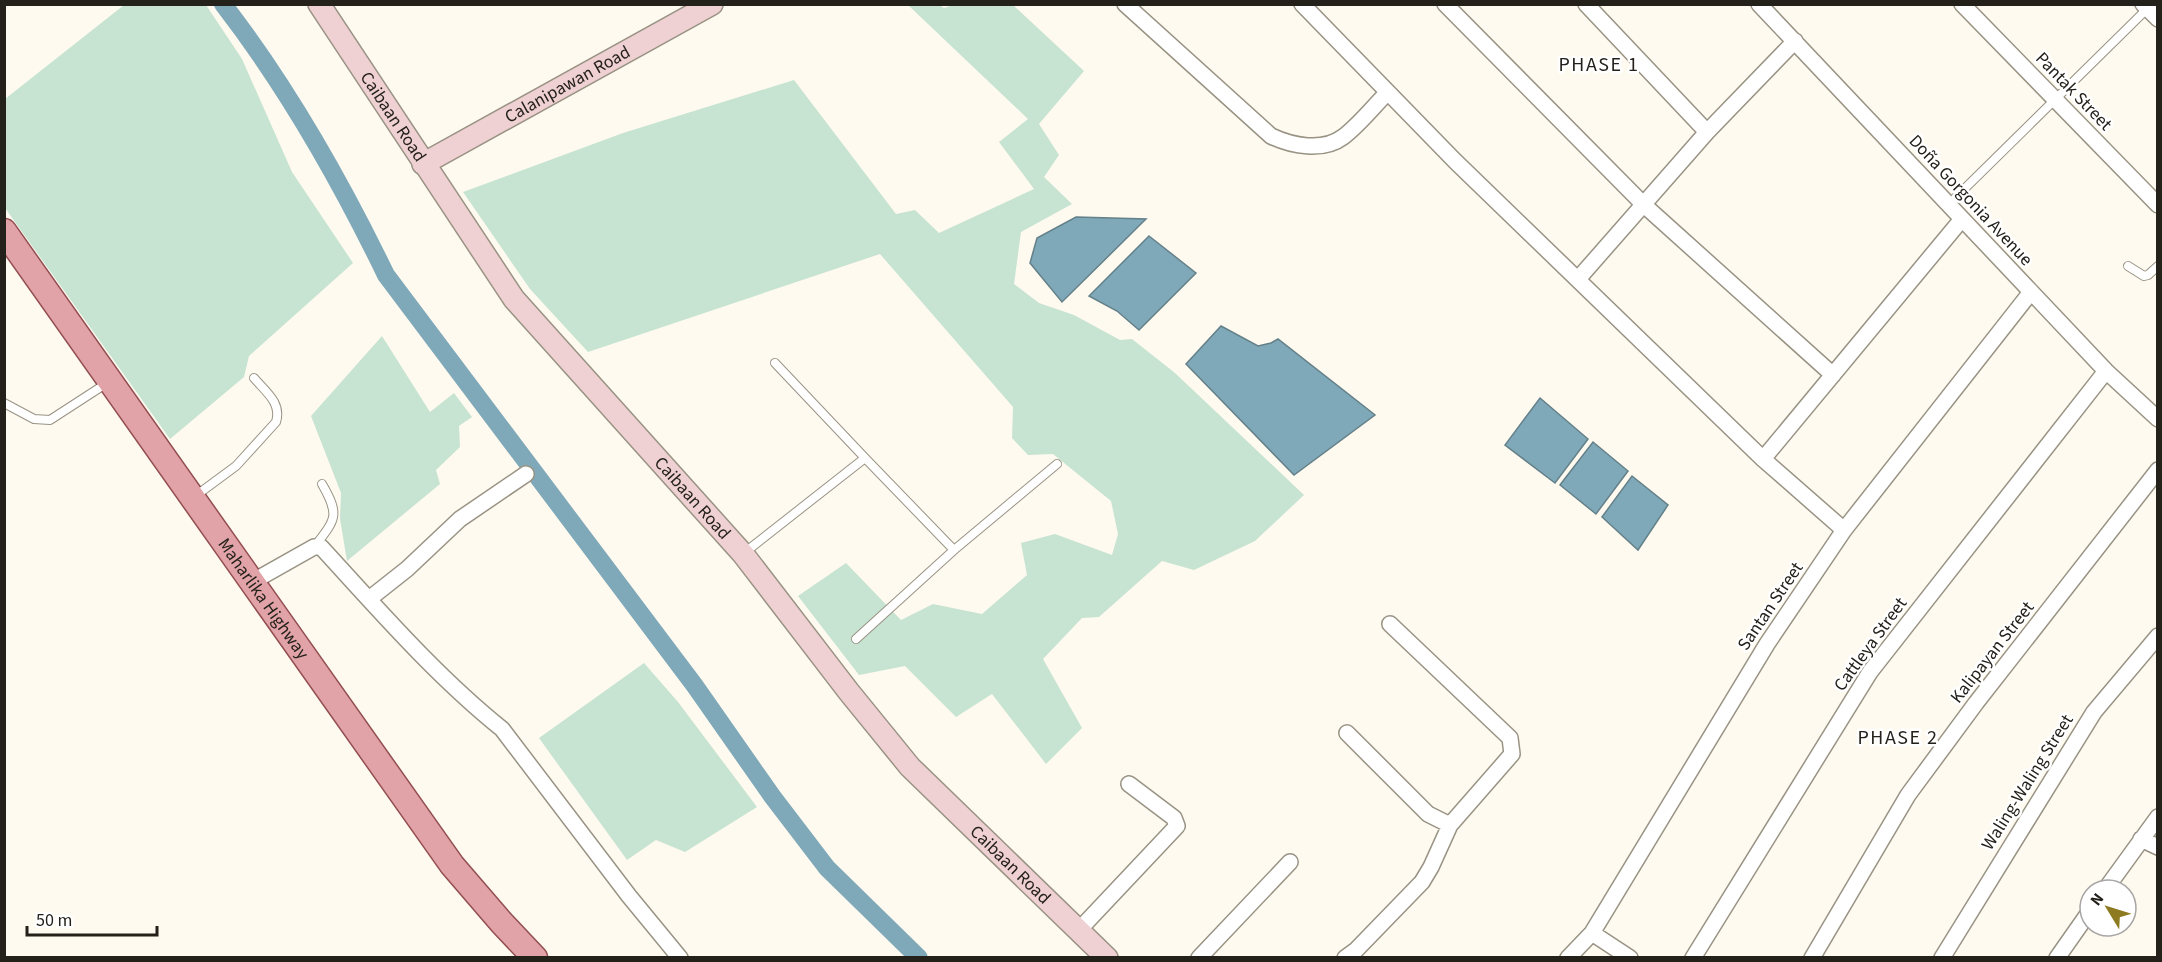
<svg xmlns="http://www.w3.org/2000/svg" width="2162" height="962" viewBox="0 0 2162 962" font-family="'Source Sans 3',sans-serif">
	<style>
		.green { fill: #c7e3d1 }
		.water { fill: #7fa9b8; stroke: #648089; stroke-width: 1.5 }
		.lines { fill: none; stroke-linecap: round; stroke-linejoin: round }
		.canal { stroke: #7fa9b8; stroke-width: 18 }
		.lane-casing { stroke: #999384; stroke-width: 10 }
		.street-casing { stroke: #999384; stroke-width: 18 }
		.secondary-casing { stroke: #999384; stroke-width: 24 }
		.primary-casing { stroke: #924e50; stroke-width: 27 }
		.lane { stroke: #fff; stroke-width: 8 }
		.street { stroke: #fff; stroke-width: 15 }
		.secondary { stroke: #f0d1d3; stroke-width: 21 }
		.primary { stroke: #e1a3a7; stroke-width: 24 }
		.labels { text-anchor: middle; stroke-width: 5; stroke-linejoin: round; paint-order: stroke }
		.street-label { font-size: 18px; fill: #24211b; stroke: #fff }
		.neighbourhood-label { font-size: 20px; letter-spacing: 1.5px; fill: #24211b; stroke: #fff }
	</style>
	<rect width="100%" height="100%" fill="#fefaf0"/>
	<!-- green -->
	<path class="green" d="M124,5H206L242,59L292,172L353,263L249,356L244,377L170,439L5,208V99Z
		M908,5H939L944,8L953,5H1013L1084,71L1039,124L1059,155L1044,177L1072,204L1021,232L1014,284L1039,303L1074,315L1120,340L1132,339L1175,373L1304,495L1255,541L1194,570L1162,561L1099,617L1082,618L1043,659L1082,728L1046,764L992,694L956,717L905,666L859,675L798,596L846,563L901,620L933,604L982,614L1027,575L1021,543L1055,534L1112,555L1118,534L1111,501L1053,454L1028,455L1012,438L1013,407L880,254L588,352L530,289L463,192L623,133L794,80L896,214L915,210L939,233L1034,189L999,142L1028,119Z
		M382,336L430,412L454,393L472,417L459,426L460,447L436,470L440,484L347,561L340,519L341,493L311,416Z
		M644,663L678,702L757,807L685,852L656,840L627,860L539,738Z"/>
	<!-- water -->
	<path class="water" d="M1076,217L1146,219L1062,302L1030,263L1037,238Z
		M1149,236L1196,273L1139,330L1117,311L1089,296Z
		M1221,326L1258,346L1271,343L1278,339L1375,415L1294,475L1186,364Z
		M1540,398L1588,439L1555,483L1505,445Z
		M1593,442L1628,471L1596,514L1560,485Z
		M1632,476L1668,505L1638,550L1602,517Z"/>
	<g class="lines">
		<!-- canal -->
		<path class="canal" d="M223,4C288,88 340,180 386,275L695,686L772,796L827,868L919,958"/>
		<!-- lane casing -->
		<g class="lane-casing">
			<path id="lane" d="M1949,204L2149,7
				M2128,266L2144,276L2148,275L2158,266
				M775,363L865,458
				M4,403L34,419L50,420L107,383
				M194,497L236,466L276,422C282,403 266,392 254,378
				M315,546C336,519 340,515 322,484
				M744,553L865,458L954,550L1057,464
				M856,639L954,550"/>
		</g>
		<!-- street casing -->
		<g class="street-casing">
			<path id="street" d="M1125,4L1271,136C1292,146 1323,152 1343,137C1359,125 1373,107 1387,93
				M1302,4L1455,161L1763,459L1844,530
				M1445,4L1644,205L1833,375
				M1586,4L1707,132
				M1759,4L2106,371L2158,419
				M1962,4L2158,205
				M2143,4L2158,19
				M1578,279L1707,132L1795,41
				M1763,459L1962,219
				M252,582L314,547H321C378,609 436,676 502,729L629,896L680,958
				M369,599L407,569L460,519L526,474
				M1347,733L1428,814L1450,825
				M2141,839L2158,847
				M2105,890L2158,817
				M1078,931L1177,826L1174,818L1129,784
				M1592,933L1630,958
				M1199,958L1290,862
				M1345,958L1356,950L1422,882L1431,867L1450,825L1512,754L1510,738L1390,624
				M1568,958L1592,933L1767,644L1844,530L2031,292
				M1693,958L1870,672L2106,371
				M1812,958L1908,795L1976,703L2158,470
				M1942,958L2094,712L2158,636
				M2057,958L2090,911"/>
		</g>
		<!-- secondary casing -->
		<g class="secondary-casing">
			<g id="secondary">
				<path id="s1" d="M319,4L514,299L743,554L849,692L910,767L1107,958"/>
				<path id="s2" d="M423,164L712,4"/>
			</g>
		</g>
		<!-- primary casing -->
		<g class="primary-casing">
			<g id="primary">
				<path id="s3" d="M4,231L452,865L501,922L535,958"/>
			</g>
		</g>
		<!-- lane -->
		<use href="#lane" class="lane"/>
		<!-- street -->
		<use href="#street" class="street"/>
		<!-- secondary -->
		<use href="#secondary" class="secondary"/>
		<!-- primary -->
		<use href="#primary" class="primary"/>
	</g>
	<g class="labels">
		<!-- street labels -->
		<g class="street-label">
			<text dy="6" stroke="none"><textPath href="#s2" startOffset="165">Calanipawan Road</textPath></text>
			<text transform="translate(2074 91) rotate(46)" y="6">Pantak Street</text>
			<text dy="6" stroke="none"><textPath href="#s1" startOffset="135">Caibaan Road</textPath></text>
			<text transform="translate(1971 200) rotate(47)" y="6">Doña Gorgonia Avenue</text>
			<text dy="6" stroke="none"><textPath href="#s1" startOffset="621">Caibaan Road</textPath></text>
			<text dy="6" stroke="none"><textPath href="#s3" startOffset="450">Maharlika Highway</textPath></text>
			<text transform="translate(1770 606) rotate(-56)" y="6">Santan Street</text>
			<text transform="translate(1870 644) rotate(-54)" y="6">Cattleya Street</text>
			<text transform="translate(1992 652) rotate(-52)" y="6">Kalipayan Street</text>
			<text transform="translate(2027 782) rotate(-58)" y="6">Waling-Waling Street</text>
			<text dy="6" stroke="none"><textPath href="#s1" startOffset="1107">Caibaan Road</textPath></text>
		</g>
		<!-- neighbourhood labels -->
		<g class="neighbourhood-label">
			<text x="1599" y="71">PHASE 1</text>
			<text x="1898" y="744">PHASE 2</text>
		</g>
	</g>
	<!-- border -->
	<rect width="2162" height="962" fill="none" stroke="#24211b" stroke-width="12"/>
	<!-- north arrow -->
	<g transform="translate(2108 908) rotate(308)"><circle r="28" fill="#ffffff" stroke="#a7a6a4" stroke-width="1.5"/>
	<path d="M0-4.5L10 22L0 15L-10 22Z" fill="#8e7b21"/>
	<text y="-9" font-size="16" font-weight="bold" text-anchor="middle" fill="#24211b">N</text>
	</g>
	<!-- scale -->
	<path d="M27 926v9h130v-9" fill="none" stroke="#24211b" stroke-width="3"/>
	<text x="36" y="926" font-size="18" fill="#24211b" stroke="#ffffff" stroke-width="4.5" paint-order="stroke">50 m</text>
</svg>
